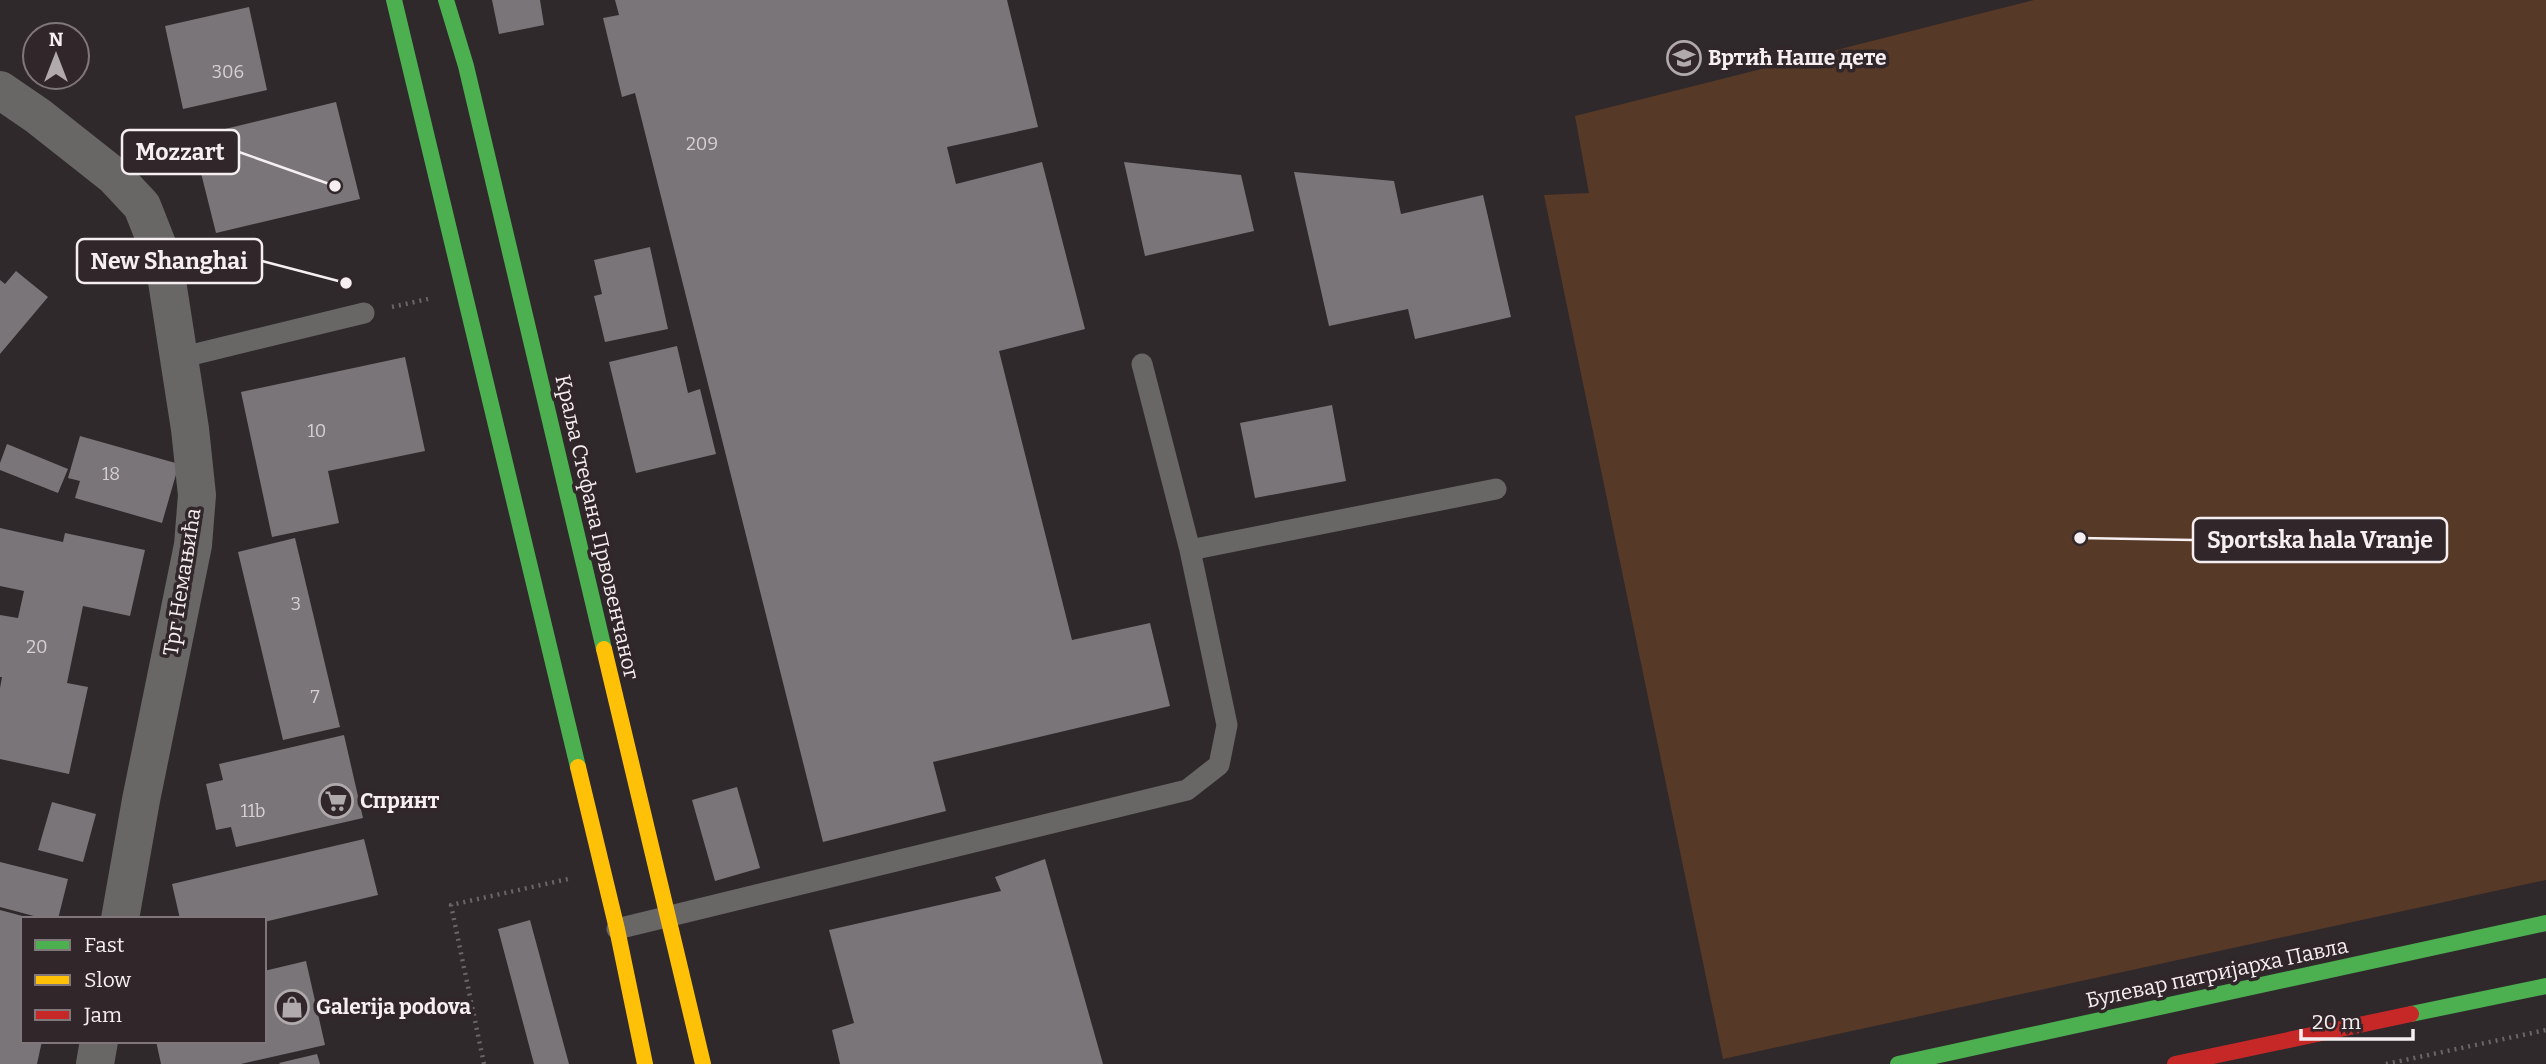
<svg xmlns="http://www.w3.org/2000/svg" width="2546" height="1064" viewBox="0 0 2546 1064" font-family="Bitter,serif">
	<style>
		.green { fill: #563927 }
		.building { fill: #7a7578 }
		.lines { fill: none; stroke-linecap: round; stroke-linejoin: round }
		.path { stroke: #6a6567; stroke-width: 4.5; stroke-dasharray: 2 5; stroke-linecap: butt }
		.lane { stroke: #696666; stroke-width: 21 }
		.street { stroke: #696666; stroke-width: 38 }
		.fast { stroke: #4caf50; stroke-width: 16 }
		.slow { stroke: #ffc107; stroke-width: 16 }
		.jam { stroke: #c62828; stroke-width: 16 }
		.labels { text-anchor: middle; stroke-width: 7; stroke-linejoin: round; paint-order: stroke }
		.number-label { font-size: 18px; fill: #d7d0d3 }
		.poi-label { font-size: 21px; font-weight: bold; fill: #f6eff1; stroke: #31272a; text-anchor: start }
		.street-label { font-size: 21px; fill: #f6eff1; stroke: #31272a }
		.leader { fill: none; stroke: #f6eff1; stroke-width: 2.5 }
		.callout-dot { fill: #f6eff1; stroke: #31272a; stroke-width: 2.5 }
		.callout { fill: #31272a; stroke: #f6eff1; stroke-width: 2.5 }
		.callout-label { font-size: 23px; text-anchor: middle; font-weight: bold; fill: #f6eff1 }
	</style>
	<rect width="100%" height="100%" fill="#2f292b"/>
	<!-- green -->
	<path class="green" d="M2034,0H2546V880L1723,1059L1544,195L1589,193L1575,116Z"/>
	<!-- building -->
	<path class="building" d="M492,0H540L544,25L499,34Z
		M615,0H1007L1038,127L947,147L956,184L1042,162L1085,329L999,351L1004,371L1072,640L1150,623L1170,706L933,762L946,811L823,842L635,93L622,97L603,18L619,15Z
		M249,7L267,90L183,109L165,26Z
		M336,102L360,199L216,233L192,137Z
		M1124,162L1241,175L1254,231L1145,256Z
		M1294,172L1394,181L1401,214L1483,195L1511,317L1415,339L1408,309L1329,326Z
		M650,247L668,329L605,342L594,296L602,294L594,260Z
		M16,271L48,297L0,354V280L5,284Z
		M677,346L688,393L700,389L716,454L636,473L609,362Z
		M405,357L425,451L328,471L339,523L272,537L241,392Z
		M1332,405L1346,481L1255,498L1240,423Z
		M80,436L179,464L162,523L75,498L80,481L68,478Z
		M7,444L68,469L58,493L0,470V463Z
		M0,528L63,542L65,533L145,550L130,616L83,606L67,683L88,687L69,774L0,759V688L2,677H0V615L18,618L24,591L0,586Z
		M295,538L340,727L283,740L238,552Z
		M344,735L363,818L236,847L231,827L216,830L206,784L223,780L219,764Z
		M737,787L760,868L715,881L692,800Z
		M52,802L96,814L83,862L38,850Z
		M364,839L378,895L264,922V919H180L172,884Z
		M1045,859L1103,1064H840L832,1030L854,1023L829,930L1001,891L995,877Z
		M0,862L68,879L58,919H45L0,907Z
		M0,910L30,918L23,919V1041H42L37,1064H0Z
		M530,920L569,1064H534L498,929Z
		M306,961L325,1045L241,1064H161L156,1041H264V971Z
		M317,1054L320,1064H280L279,1063Z"/>
	<g class="lines">
		<!-- path -->
		<path class="path" d="M392,307L428,299
			M484,1064L451,905L568,879
			M2386,1064L2546,1030"/>
		<!-- lane -->
		<path class="lane" d="M179,358L364,313
			M1190,550L1496,489
			M617,929L1187,790L1219,765L1227,725L1190,550L1142,364"/>
		<!-- street -->
		<path class="street" d="M0,90L38,116L114,176L142,206L164,262L190,429L197,495L193,545L141,800L120,919
			M95,1064L99,1041"/>
		<!-- fast -->
		<path class="fast" d="M394,0L578,767
			M446,0L466,66L604,649
			M2411,1014L2546,986
			M1898,1064L2546,923"/>
		<!-- slow -->
		<path class="slow" d="M604,649L703,1064
			M578,767L617,929L645,1064"/>
		<!-- jam -->
		<path class="jam" d="M2175,1064L2411,1014"/>
	</g>
	<!-- icons -->
	<defs>
		<g id="school-ring" transform="scale(1.75)"><circle r="9.5" fill="#31272a" stroke="#b0aaac" stroke-width="1.5"/><path d="M0-5L7-2L0 1L-7-2ZM-4 1L0 2.5L4 1V4Q0 6-4 4Z" fill="#b0aaac"/></g>
		<g id="supermarket-ring" transform="scale(1.75)"><circle r="9.5" fill="#31272a" stroke="#b0aaac" stroke-width="1.5"/><path d="M-6-5.5h2.5l.6 2H6L4.5 2H-2.5L-4.4-4H-6ZM-1.5 3.2a1.3 1.3 0 1 0 .1 0ZM3 3.2a1.3 1.3 0 1 0 .1 0Z" fill="#b0aaac"/></g>
		<g id="shop-ring" transform="scale(1.75)"><circle r="9.5" fill="#31272a" stroke="#b0aaac" stroke-width="1.5"/><path d="M-5-2.5h2.3a2.7 3.5 0 0 1 5.4 0H5L5.5 6h-11ZM-1.5-2.5h3a1.5 2.3 0 0 0-3 0Z" fill="#b0aaac"/></g>
	</defs>
	<g fill-rule="evenodd">
		<use href="#school-ring" x="1684" y="58"/>
		<use href="#supermarket-ring" x="336" y="801"/>
		<use href="#shop-ring" x="292" y="1007"/>
	</g>
	<g class="labels">
		<!-- number labels -->
		<g class="number-label">
			<text x="228" y="78">306</text>
			<text x="702" y="150">209</text>
			<text x="317" y="437">10</text>
			<text x="111" y="480">18</text>
			<text x="296" y="610">3</text>
			<text x="37" y="653">20</text>
			<text x="315" y="703">7</text>
			<text x="253" y="817">11b</text>
		</g>
		<!-- poi labels -->
		<g class="poi-label">
			<text x="1708" y="65">Вртић Наше дете</text>
			<text x="360" y="808">Спринт</text>
			<text x="316" y="1014">Galerija podova</text>
		</g>
		<!-- street labels -->
		<g class="street-label">
			<text transform="translate(597 527) rotate(77)" y="7">Краља Стефана Првовенчаног</text>
			<text transform="translate(182 582) rotate(-81)" y="7">Трг Немањића</text>
			<text transform="translate(2217 973) rotate(-12)" y="7">Булевар патријарха Павла</text>
		</g>
	</g>
	<!-- callouts -->
	<path class="leader" d="M335 186L239 152M346 283L262 261M2080 538L2193 540"/>
	<g class="callout-dot">
		<circle cx="335" cy="186" r="7"/>
		<circle cx="346" cy="283" r="7"/>
		<circle cx="2080" cy="538" r="7"/>
	</g>
	<g class="callout">
		<rect x="122" y="130" width="117" height="44" rx="7"/>
		<rect x="77" y="239" width="185" height="44" rx="7"/>
		<rect x="2193" y="518" width="254" height="44" rx="7"/>
	</g>
	<g class="callout-label">
		<text x="180" y="160">Mozzart</text>
		<text x="169" y="269">New Shanghai</text>
		<text x="2320" y="548">Sportska hala Vranje</text>
	</g>
	<!-- legend -->
	<rect x="21" y="917" width="245" height="126" fill="#31272a" stroke="#80777a" stroke-width="2"/>
	<rect x="35" y="940" width="35" height="10" fill="#4caf50" stroke="#80777a" stroke-width="2"/>
	<text x="84" y="952" font-size="21" fill="#f6eff1">Fast</text>
	<rect x="35" y="975" width="35" height="10" fill="#ffc107" stroke="#80777a" stroke-width="2"/>
	<text x="84" y="987" font-size="21" fill="#f6eff1">Slow</text>
	<rect x="35" y="1010" width="35" height="10" fill="#c62828" stroke="#80777a" stroke-width="2"/>
	<text x="84" y="1022" font-size="21" fill="#f6eff1">Jam</text>
	<!-- north arrow -->
	<g transform="translate(56 56)"><circle r="33" fill="#31272a" stroke="#80777a" stroke-width="2"/>
	<path d="M0-5L12 26L0 18L-12 26Z" fill="#b0aaac"/>
	<text y="-10" font-size="19" font-weight="bold" text-anchor="middle" fill="#f6eff1">N</text>
	</g>
	<!-- scale -->
	<path d="M2301 1029v10h112v-10" fill="none" stroke="#f6eff1" stroke-width="3.5"/>
	<text x="2312" y="1029" font-size="21" fill="#f6eff1" stroke="#31272a" stroke-width="5" paint-order="stroke">20 m</text>
</svg>
